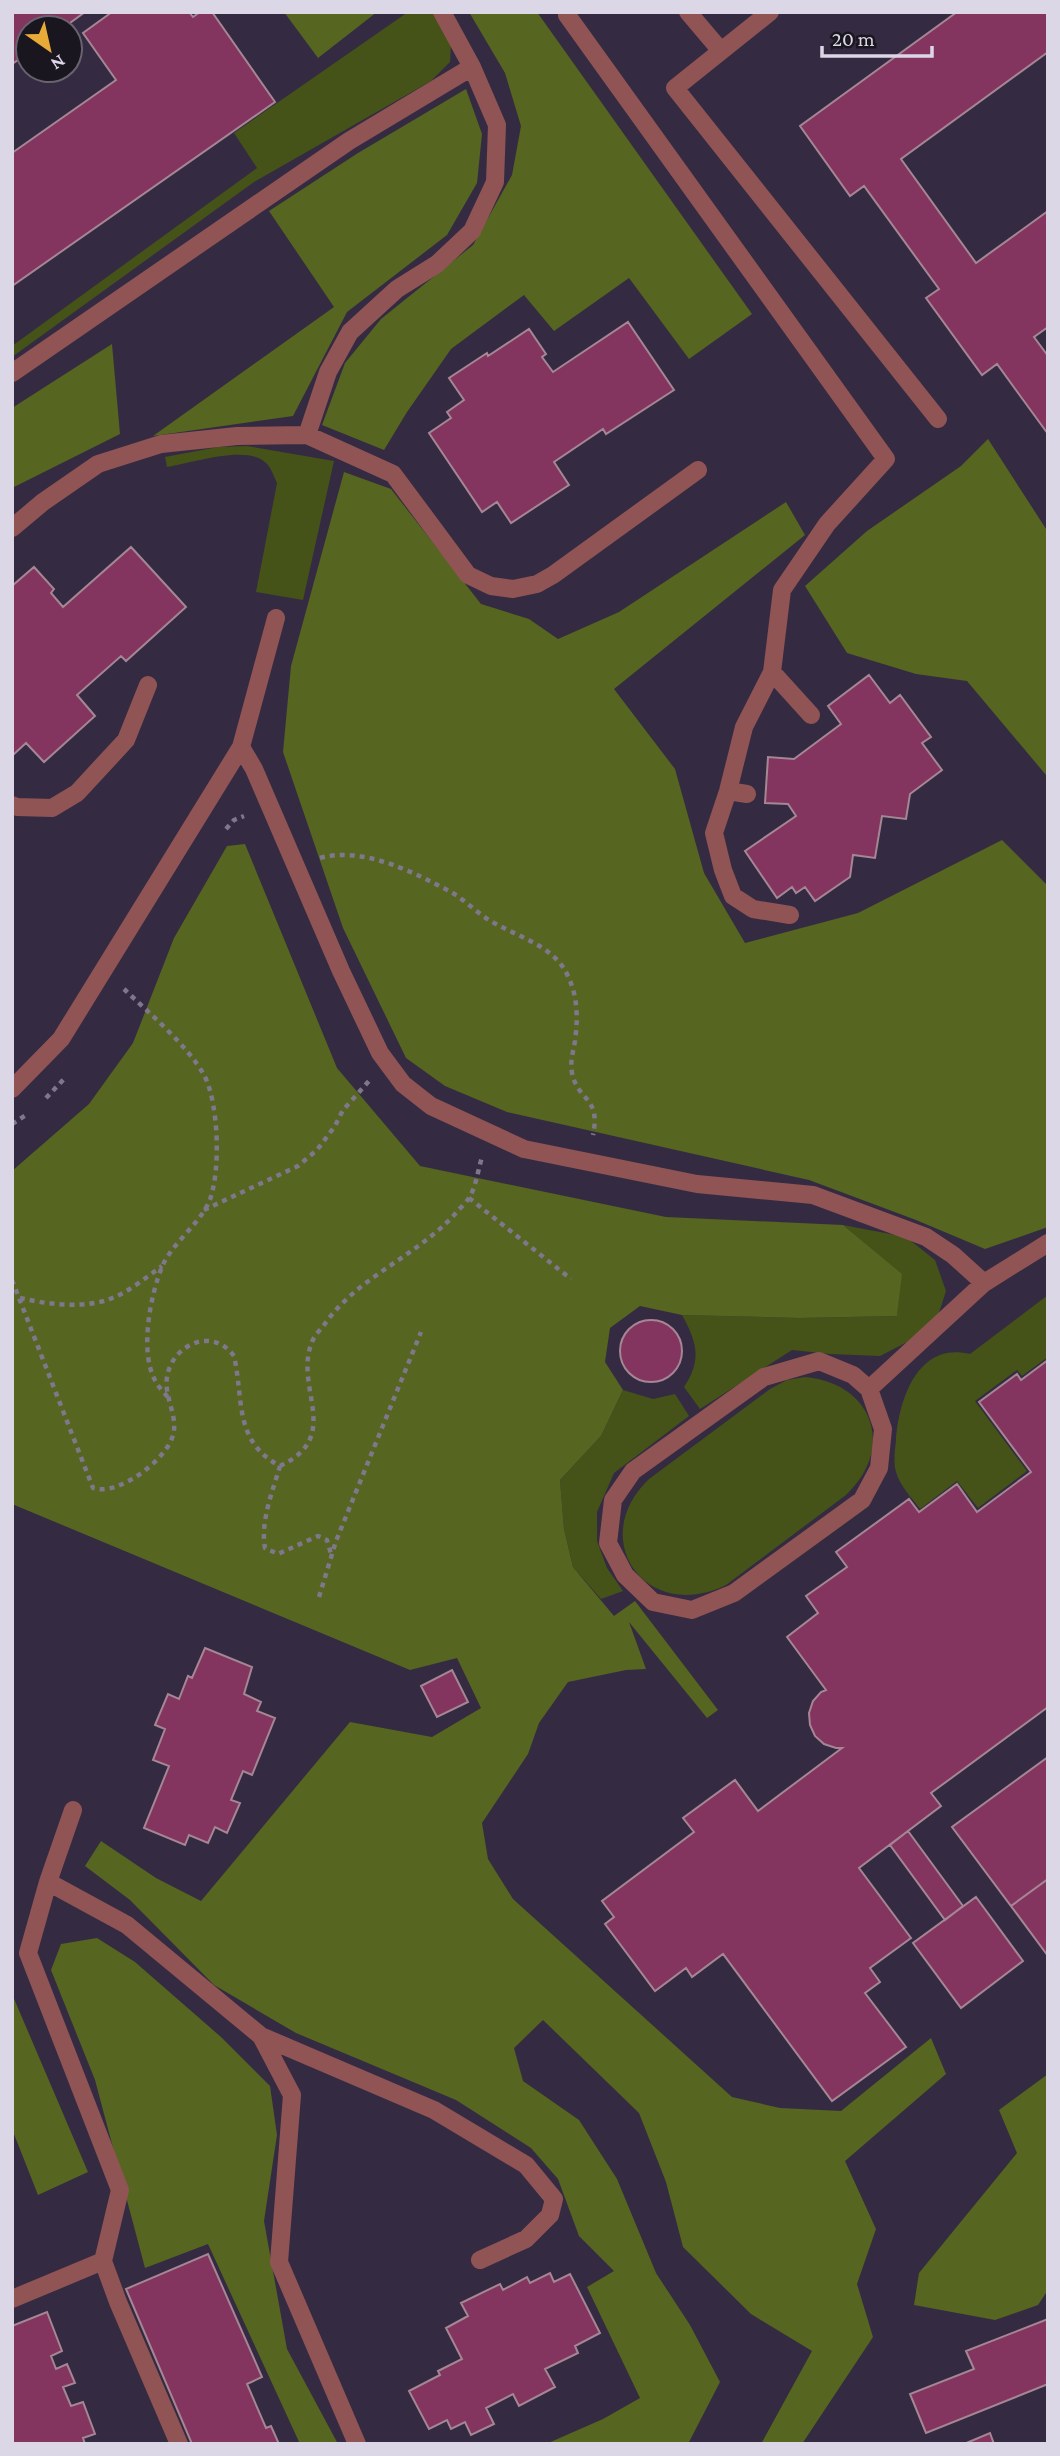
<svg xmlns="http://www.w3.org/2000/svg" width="1060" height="2456" viewBox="0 0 1060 2456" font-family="'Crimson Pro',serif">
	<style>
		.green { fill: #455218 }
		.forest { fill: #56651f }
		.building { fill: #83345f; stroke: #a58694; stroke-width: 2 }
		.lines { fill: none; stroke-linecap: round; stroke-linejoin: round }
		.path { stroke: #7f778b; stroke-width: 4.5; stroke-dasharray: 5 5; stroke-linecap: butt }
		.minor { stroke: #905454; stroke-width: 18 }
	</style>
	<rect width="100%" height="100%" fill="#342b42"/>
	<!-- green -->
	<path class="green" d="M408,12H434L451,45L450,62L431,81L254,182L12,357V346L257,168L234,133Z
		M247,446L334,461L303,600L256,592L277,483C274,477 271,467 266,463C248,444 191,463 167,467L165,457L218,447Z
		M843,1225L906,1237L935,1260L946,1291L938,1316L915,1338L880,1356L830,1354L792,1350L700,1409L684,1387C702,1360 697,1342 682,1315L799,1318L897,1316L901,1274Z
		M1048,1295V1357L1022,1376L1017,1370L975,1401L1027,1471L978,1508L957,1481L920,1509C912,1498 900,1486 896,1472C893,1462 895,1450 896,1440C899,1399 918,1341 970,1354Z
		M805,1377C873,1383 896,1448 846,1495L726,1585C646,1624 586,1539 649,1479L770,1389L787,1380Z
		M623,1390L653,1399L675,1394L689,1416L614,1473L597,1512V1541L607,1568L623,1591L601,1599L573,1567L564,1529L560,1480L601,1436Z"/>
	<!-- forest -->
	<path class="forest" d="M284,12H377L318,58Z
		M469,12H537L752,314L689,359L629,278L554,331L524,295L451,349L407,412L384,450L322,425L345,363L381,319L473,245L512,175L521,126L505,73Z
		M466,89L482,134L477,183L447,235L347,312L293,416L153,436L334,307L269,211L358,153Z
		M112,344L120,434L12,488V408Z
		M988,439L1048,532V774L1046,775L967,681L916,674L847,653L805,586L867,531L961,466Z
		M344,472L391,489L481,604L529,619L558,639L619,612L786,502L805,535L614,689L675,769L704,873L745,943L858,913L1002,840L1048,886V1227L985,1249L916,1220L809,1180L507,1112L445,1086L406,1058L343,928L283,752L291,666Z
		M245,844L337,1068L420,1166L666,1217L843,1225L902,1274L897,1316L799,1318L682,1315L640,1306L610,1328L605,1362L623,1390L601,1436L560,1480L564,1529L573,1567L614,1616L635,1601L718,1710L707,1718L629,1622L646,1669L626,1670L568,1682L539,1723L528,1754L482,1823L488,1859L513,1899L732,2097L780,2108L841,2111L931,2038L946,2074L845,2161L876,2229L857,2284L873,2337L802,2444H761L812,2351L751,2314L683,2247L666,2182L639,2113L543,2020L514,2048L523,2081L579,2120L617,2179L656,2273L690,2325L720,2382L688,2444H546L603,2419L640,2398L587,2287L614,2271L579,2236L558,2179L531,2148L456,2100L296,2033L214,1985L130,1900L85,1866L101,1841L156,1878L201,1901L350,1722L432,1737L481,1708L457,1658L410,1670L12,1504V1171L89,1104L133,1043L174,938L227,846Z
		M97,1938L135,1962L221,2037L270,2086L277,2135L264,2221L287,2349L338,2444H300L208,2244L145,2268L95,2080L51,1970L61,1944Z
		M12,1994L88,2172L38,2195L12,2129Z
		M1048,2074V2290L1038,2305L995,2320L914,2305L919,2273L1017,2153L999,2110Z"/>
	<!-- building -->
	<path class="building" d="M12,12H85L63,28H28V53L12,64Z
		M112,12H189L193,17L200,12H212L275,102L12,286V153L116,80L83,33Z
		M957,12H1048V52L901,159L976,263L1048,211V327L1034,337L1048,356V434L997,364L982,375L926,298L939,289L864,186L850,196L800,126Z
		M628,322L674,390L606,434L603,429L554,462L569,485L511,523L497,502L482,512L429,433L451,418L447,412L464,400L449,378L487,353L488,356L529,329L546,354L542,357L553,372Z
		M131,547L186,607L126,661L121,656L77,695L95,716L44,762L26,743L13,755L12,586L34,567L54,589L51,593L63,607Z
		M869,675L890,703L900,695L931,737L922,743L942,770L910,794L906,819L882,816L875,858L853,855L850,877L815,901L805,887L796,893L792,887L777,898L745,851L796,816L788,804L765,803L768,757L794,759L841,724L828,706Z
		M620 1351a31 31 0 1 1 62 0a31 31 0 1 1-62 0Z
		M1048,1360V1707L931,1793L941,1806L859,1868L911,1938L870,1968L880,1982L865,1993L906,2047L832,2101L723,1954L692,1977L686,1968L655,1991L605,1924L614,1917L602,1901L694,1832L683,1818L735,1780L758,1811L842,1748H836L824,1744L815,1736L810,1725L809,1713L813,1701L821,1692L826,1690L787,1637L818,1613L806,1596L847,1567L836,1552L909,1499L919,1512L957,1484L977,1512L1031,1472L979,1402L1017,1374L1021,1380Z
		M205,1648L252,1667L244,1694L261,1702L257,1711L275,1718L252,1775L243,1771L231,1800L240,1803L227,1833L215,1827L208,1843L189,1835L185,1845L144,1828L169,1766L153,1760L165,1729L155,1725L168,1694L179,1699L188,1676L192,1678Z
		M452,1670L468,1702L437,1717L421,1686Z
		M1048,1757V1879L1011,1906L952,1827Z
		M908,1831L963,1906L945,1920L890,1845Z
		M1048,1879V1956L1011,1906Z
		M976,1897L1023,1961L961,2008L913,1943Z
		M208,2254L262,2377L247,2384L266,2428L271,2426L279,2444H192L126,2289Z
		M550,2273L554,2282L570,2274L600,2333L575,2346L578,2353L545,2369L555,2387L519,2406L513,2394L486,2408L494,2424L471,2435L465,2422L451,2429L447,2420L429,2429L409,2391L440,2375L438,2371L462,2359L446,2328L468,2316L461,2303L500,2284L503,2290L527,2277L530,2283Z
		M47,2312L62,2351L51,2356L56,2369L67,2364L75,2383L63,2387L71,2406L83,2402L95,2434L83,2438L85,2444H12V2326Z
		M1048,2319V2384L926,2433L910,2394L974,2369L966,2351Z
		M990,2433L994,2444H964Z"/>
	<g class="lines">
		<!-- path -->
		<path class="path" d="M226,829L234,820L244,816
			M320,858C363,846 413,872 451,892C465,900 476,912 489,920C515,936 553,945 567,974C578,996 578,1018 575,1041C573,1053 570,1061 572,1073C578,1102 601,1096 593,1135
			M124,989C148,1012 188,1046 204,1075C219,1103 221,1173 209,1202C198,1226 172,1243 162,1267C150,1296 139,1354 156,1382C159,1388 165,1393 169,1399
			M46,1098L64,1079
			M12,1124L26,1115
			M469,1198L571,1279
			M204,1210L298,1166L317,1150L335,1126L343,1110L369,1081
			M12,1280L93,1488C118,1497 172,1457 174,1430C176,1413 164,1395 167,1377C172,1345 212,1326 234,1356C244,1399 233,1441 280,1466C344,1436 293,1388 312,1342C314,1336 320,1330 324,1325C357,1277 416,1257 455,1214C459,1209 465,1204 469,1198C476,1187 478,1170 482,1157
			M20,1298C46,1304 77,1308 104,1301C125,1295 144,1279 162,1266
			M280,1466C273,1490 260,1522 265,1548L278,1554L318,1536L327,1540L331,1554
			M319,1597L336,1541L421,1332"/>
		<!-- minor -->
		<path class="minor" d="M568,12L567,15L886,459L827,524L782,590L772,672L744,727L728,791L714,833L723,870L733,896L753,909L790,915
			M688,12L721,51
			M770,12L675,88L938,419
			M12,373L349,141L472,67
			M307,435L328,372L350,332L397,289L437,264L472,231L495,182L497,125L472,67L442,12
			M12,528L43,502L98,464L161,444L237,436L307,435L393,474L468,575L491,586L513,589L537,584L553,575L698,470
			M772,672L811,715
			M241,747L254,769L341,971L380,1053L403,1084L431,1106L524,1149L697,1184L813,1195L926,1237L953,1255L984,1283
			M728,791L747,794
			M12,805L17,807L52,808L77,793L126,740L148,685
			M12,1089L61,1039L241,747L276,618
			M819,1361L853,1375L869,1389L883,1429L879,1468L862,1500L734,1593L692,1610L653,1602L625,1575L608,1543L613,1500L633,1471L764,1377Z
			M869,1389L984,1283L1048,1243
			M73,1810L48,1882L28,1953L120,2190L103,2261
			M48,1882L127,1925L261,2036L292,2095L279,2262L357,2444
			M261,2036L434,2110L526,2165L554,2199L550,2215L526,2239L480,2260
			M12,2299L103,2261L118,2302L179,2444"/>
	</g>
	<!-- border -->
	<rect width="1060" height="2456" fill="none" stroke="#dcd7e6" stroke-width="28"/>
	<!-- north arrow -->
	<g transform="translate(49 49) rotate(146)"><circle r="33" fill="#1a1620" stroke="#68636f" stroke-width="2"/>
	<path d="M0-5L12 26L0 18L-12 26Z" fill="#e8ab37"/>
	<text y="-10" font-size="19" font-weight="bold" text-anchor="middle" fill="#dcd7e6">N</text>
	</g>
	<!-- scale -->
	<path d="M822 46v10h110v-10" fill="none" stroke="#dcd7e6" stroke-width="3.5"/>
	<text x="832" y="46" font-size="21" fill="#dcd7e6" stroke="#1a1620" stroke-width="5" paint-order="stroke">20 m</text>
</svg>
